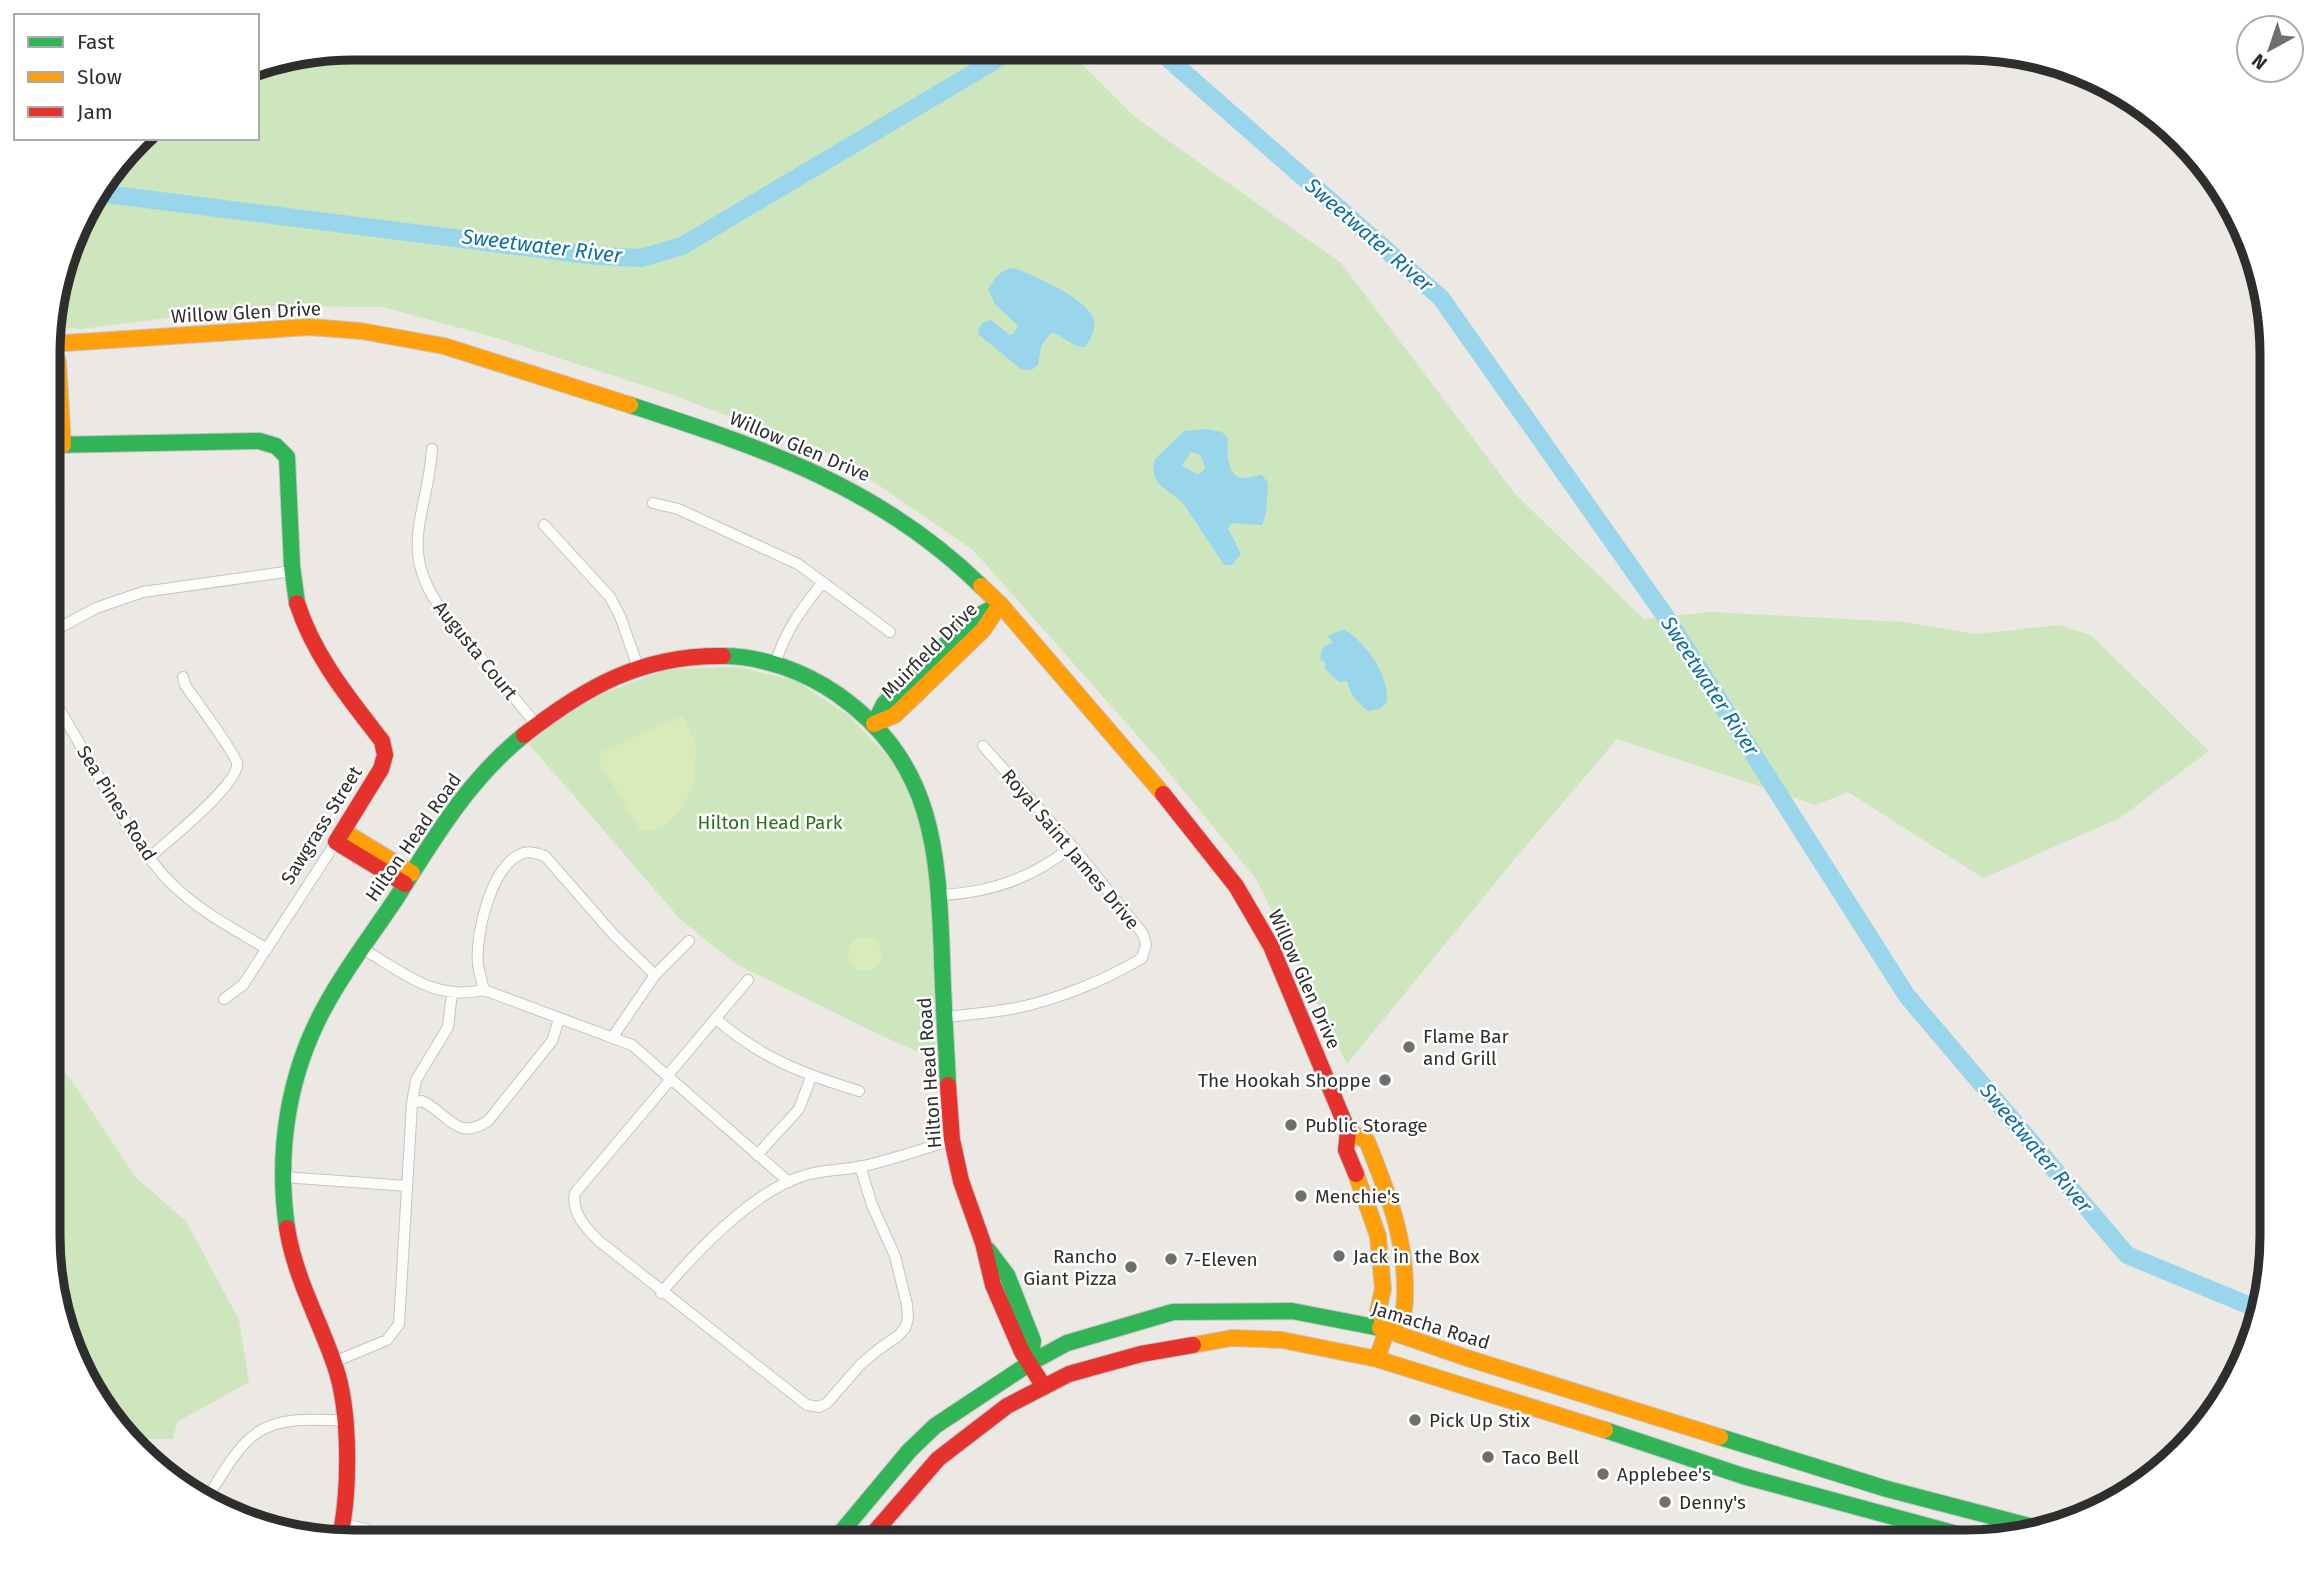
<svg xmlns="http://www.w3.org/2000/svg" width="2319" height="1590" viewBox="0 0 2319 1590" font-family="'Fira Sans',sans-serif">
	<style>
		.green { fill: #cee6be }
		.pitch { fill: #d9eabb }
		.water { fill: #99d6ec; fill-rule: evenodd }
		.lines { fill: none; stroke-linecap: round; stroke-linejoin: round }
		.river { stroke: #99d6ec; stroke-width: 18 }
		.street-casing { stroke: #c5c4c5; stroke-width: 12 }
		.fast-casing { stroke: #c5c4c5; stroke-width: 18 }
		.slow-casing { stroke: #c5c4c5; stroke-width: 18 }
		.jam-casing { stroke: #c5c4c5; stroke-width: 18 }
		.street { stroke: #fcfcfb; stroke-width: 10 }
		.fast { stroke: #30b455; stroke-width: 16 }
		.slow { stroke: #ff9f0a; stroke-width: 16 }
		.jam { stroke: #e5322d; stroke-width: 16 }
		.poi-dot { fill: #706f6e; stroke: #fff; stroke-width: 2.5 }
		.labels { text-anchor: middle; stroke-width: 5; stroke-linejoin: round; paint-order: stroke }
		.street-label { font-size: 19px; fill: #2e2e2e; stroke: #fff }
		.park-label { font-size: 19px; fill: #2c6e1b; stroke: #fff }
		.poi-label { font-size: 19px; fill: #2e2e2e; stroke: #fff; text-anchor: start }
		.water-label { font-size: 21px; font-style: italic; fill: #0d6fa3; stroke: #fff }
		.rim { fill: none; stroke: #2e2e2e; stroke-width: 9 }
	</style>
	<rect width="100%" height="100%" fill="#ece8e4"/>
	<!-- green -->
	<path class="green" d="M354,47L1066,48L1135,117L1341,263L1515,494L1644,619L1709,612L1905,622L1975,634L2061,625L2092,636L2209,751L2120,818L1983,878L1848,792L1816,805L1617,739L1509,866L1347,1064L1256,879L1152,752L973,550L836,456L672,395L497,338L382,307L261,306L81,329L50,327V314L79,218L140,138H257V66Z
		M739,667L796,681L848,715L897,766L915,803L930,860L936,1054H923L878,1034L736,964L681,920L529,744L547,728L597,696L668,669Z
		M50,1053L78,1090L135,1177L186,1221L239,1320L249,1382L177,1422L173,1439H132L88,1389L50,1276Z"/>
	<!-- pitch -->
	<path class="pitch" d="M682,716C686,725 693,736 695,746C697,752 695,761 695,767C693,798 676,831 641,831L598,760L602,752Z
		M848 954a17 17 0 1 1 34 0a17 17 0 1 1-34 0Z"/>
	<!-- water -->
	<path class="water" d="M1015,268C1035,277 1089,298 1094,321C1096,330 1090,340 1085,347C1071,348 1064,334 1051,333L1041,346L1038,365L1033,369L1022,370L979,335L978,330L983,322L991,320L1010,335L1014,333L1018,326L995,304L988,289C995,278 1000,269 1015,268Z
		M1204,429L1222,432L1228,438C1227,450 1226,478 1244,478C1250,478 1256,475 1262,475L1268,483L1266,514L1262,525L1232,523L1228,528L1241,554L1232,565H1224L1183,503L1160,485L1155,478L1153,467L1155,459L1184,431ZM1191,452L1200,455L1205,467L1202,472L1198,475L1182,465Z
		M1344,629C1366,643 1389,674 1387,702L1379,709L1368,711C1357,702 1350,695 1347,681L1339,682L1325,669L1326,664L1323,661L1320,660L1322,648L1333,642L1327,636Z"/>
	<g class="lines">
		<!-- river -->
		<path class="river" d="M1156,48L1441,298L1666,617L1907,996L2127,1255L2260,1310
			M98,193L596,256L641,258L682,246L1016,48"/>
		<!-- street casing -->
		<g class="street-casing">
			<path id="street" d="M432,449C428,515 396,548 443,612L536,724
				M653,503L678,509L798,564L890,632
				M544,525L610,597L620,616L638,667
				M50,633L96,608L143,592L292,571
				M775,664C786,629 801,610 823,582
				M50,693L134,837C146,853 157,870 172,884C199,911 234,929 267,949
				M149,858C166,842 240,784 237,763C235,753 194,698 185,685L183,677
				M939,895C989,893 1034,878 1072,846
				M363,949C404,973 434,1001 484,990
				M484,990L632,1045L789,1182
				M484,990C482,982 479,972 478,964C475,934 491,869 519,855C528,850 536,853 545,856L613,934L655,975
				M224,999L243,985L336,842
				M944,1017C966,1015 988,1013 1010,1009C1052,1002 1106,980 1142,958L1146,945L1143,934L1072,846L983,746
				M716,1019C761,1058 803,1074 859,1091
				M612,1038L655,975L689,941
				M667,1076L748,980
				M671,1079L575,1193C571,1213 586,1228 599,1241L807,1405L819,1407L827,1403L861,1364L879,1349L898,1336L905,1328L908,1319L907,1305L895,1256L872,1205L860,1166
				M412,1103L422,1101C448,1113 456,1142 488,1121L552,1041L559,1019
				M757,1155L799,1109L811,1077
				M284,1177L407,1186
				M661,1293C696,1252 753,1190 806,1175C823,1170 842,1170 859,1167C891,1160 922,1149 952,1140
				M334,1362L387,1340L399,1324L412,1103L416,1080L448,1027L452,993
				M206,1500C251,1426 259,1415 348,1421
				M343,1524L366,1529L390,1542"/>
		</g>
		<!-- fast casing -->
		<g class="fast-casing">
			<path id="fast" d="M630,405C762,448 879,486 981,586
				M50,445L259,441L276,446L287,457L292,566L297,603
				M723,656C763,656 805,672 837,694C934,762 938,850 942,958C943,1000 946,1042 948,1085
				M874,724L884,704L972,619L1000,604
				M287,1228C276,1151 288,1072 327,1003C347,966 374,932 397,897C434,838 469,779 524,735
				M988,1250L1007,1275L1033,1341L1030,1363
				M1605,1430L1743,1476L1979,1540
				M1720,1437L1887,1489L2033,1527
				M833,1542L909,1451L935,1426L1030,1363L1067,1343L1173,1312L1292,1311L1380,1328"/>
		</g>
		<!-- slow casing -->
		<g class="slow-casing">
			<path id="slow" d="M50,317V353
				M50,344L309,327L361,331L444,346L630,405
				M52,345L58,362L63,445
				M981,586L1000,604L1163,794
				M874,724L895,715L983,630L999,606
				M343,831L412,873
				M1348,1131L1367,1141C1386,1189 1405,1235 1405,1287C1405,1297 1406,1311 1400,1319C1398,1323 1391,1326 1387,1329
				M1356,1174L1378,1236L1383,1289L1378,1311L1387,1329L1377,1359
				M1380,1328L1467,1358L1720,1437
				M1193,1345L1232,1338L1282,1340L1377,1359L1605,1430"/>
		</g>
		<!-- jam casing -->
		<g class="jam-casing">
			<path id="jam" d="M297,603C314,656 348,697 382,741L385,755L381,769L336,842L405,884
				M524,735C587,686 642,655 723,656
				M1163,794L1236,886L1271,946L1348,1131L1346,1150L1356,1174
				M948,1085L952,1140L961,1181L983,1243L993,1285L1022,1352L1044,1387
				M287,1228C295,1278 319,1319 335,1366C351,1413 350,1494 339,1542
				M866,1542L938,1459L1007,1406L1069,1374L1141,1354L1193,1345"/>
		</g>
		<!-- street -->
		<use href="#street" class="street"/>
		<!-- fast -->
		<use href="#fast" class="fast"/>
		<!-- slow -->
		<use href="#slow" class="slow"/>
		<!-- jam -->
		<use href="#jam" class="jam"/>
	</g>
	<!-- markers -->
	<g class="poi-dot">
		<circle cx="1409" cy="1047" r="7"/>
		<circle cx="1385" cy="1080" r="7"/>
		<circle cx="1291" cy="1125" r="7"/>
		<circle cx="1301" cy="1196" r="7"/>
		<circle cx="1339" cy="1256" r="7"/>
		<circle cx="1171" cy="1259" r="7"/>
		<circle cx="1131" cy="1267" r="7"/>
		<circle cx="1415" cy="1420" r="7"/>
		<circle cx="1488" cy="1457" r="7"/>
		<circle cx="1603" cy="1474" r="7"/>
		<circle cx="1665" cy="1502" r="7"/>
	</g>
	<g class="labels">
		<!-- street labels -->
		<g class="street-label">
			<text transform="translate(246 312) rotate(-3)" y="7">Willow Glen Drive</text>
			<text transform="translate(800 446) rotate(23)" y="7">Willow Glen Drive</text>
			<text transform="translate(476 650) rotate(51)" y="7">Augusta Court</text>
			<text transform="translate(929 650) rotate(-45)" y="7">Muirfield Drive</text>
			<text transform="translate(117 803) rotate(58)" y="7">Sea Pines Road</text>
			<text transform="translate(321 825) rotate(-58)" y="7">Sawgrass Street</text>
			<text transform="translate(413 837) rotate(-55)" y="7">Hilton Head Road</text>
			<text transform="translate(1071 849) rotate(50)" y="7">Royal Saint James Drive</text>
			<text transform="translate(1305 979) rotate(66)" y="7">Willow Glen Drive</text>
			<text transform="translate(929 1073) rotate(-94)" y="7">Hilton Head Road</text>
			<text transform="translate(1431 1325) rotate(17)" y="7">Jamacha Road</text>
		</g>
		<!-- park labels -->
		<g class="park-label">
			<text x="770" y="829">Hilton Head Park</text>
		</g>
		<!-- poi labels -->
		<g class="poi-label">
			<text x="1423" y="1043">Flame Bar<tspan x="1423" dy="22">and Grill</tspan></text>
			<text x="1371" y="1087" text-anchor="end">The Hookah Shoppe</text>
			<text x="1305" y="1132">Public Storage</text>
			<text x="1315" y="1203">Menchie's</text>
			<text x="1117" y="1263" text-anchor="end">Rancho<tspan x="1117" dy="22">Giant Pizza</tspan></text>
			<text x="1353" y="1263">Jack in the Box</text>
			<text x="1185" y="1266">7-Eleven</text>
			<text x="1429" y="1427">Pick Up Stix</text>
			<text x="1502" y="1464">Taco Bell</text>
			<text x="1617" y="1481">Applebee's</text>
			<text x="1679" y="1509">Denny's</text>
		</g>
		<!-- water labels -->
		<g class="water-label">
			<text transform="translate(1369 235) rotate(41)" y="7">Sweetwater River</text>
			<text transform="translate(542 246) rotate(7)" y="7">Sweetwater River</text>
			<text transform="translate(1710 686) rotate(57)" y="7">Sweetwater River</text>
			<text transform="translate(2036 1148) rotate(50)" y="7">Sweetwater River</text>
		</g>
	</g>
	<!-- crop -->
	<path d="M0 0H2319V1590H0ZM354 60H1966A294 294 0 0 1 2260 354V1236A294 294 0 0 1 1966 1530H354A294 294 0 0 1 60 1236V354A294 294 0 0 1 354 60Z" fill="#fff" fill-rule="evenodd"/>
	<path class="rim" d="M354 60H1966A294 294 0 0 1 2260 354V1236A294 294 0 0 1 1966 1530H354A294 294 0 0 1 60 1236V354A294 294 0 0 1 354 60Z"/>
	<!-- legend -->
	<rect x="14" y="14" width="245" height="126" fill="#ffffff" stroke="#ababab" stroke-width="2"/>
	<rect x="28" y="37" width="35" height="10" fill="#30b455" stroke="#ababab" stroke-width="2"/>
	<text x="77" y="49" font-size="21" fill="#2e2e2e">Fast</text>
	<rect x="28" y="72" width="35" height="10" fill="#ff9f0a" stroke="#ababab" stroke-width="2"/>
	<text x="77" y="84" font-size="21" fill="#2e2e2e">Slow</text>
	<rect x="28" y="107" width="35" height="10" fill="#e5322d" stroke="#ababab" stroke-width="2"/>
	<text x="77" y="119" font-size="21" fill="#2e2e2e">Jam</text>
	<!-- north arrow -->
	<g transform="translate(2270 49) rotate(220)"><circle r="33" fill="#ffffff" stroke="#ababab" stroke-width="2"/>
	<path d="M0-5L12 26L0 18L-12 26Z" fill="#706f6e"/>
	<text y="-10" font-size="19" font-weight="bold" text-anchor="middle" fill="#2e2e2e">N</text>
	</g>
</svg>
